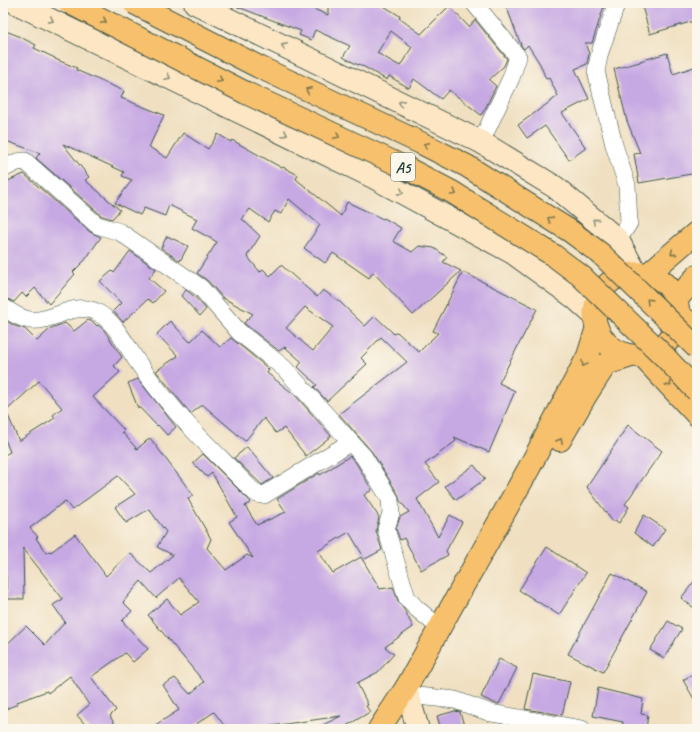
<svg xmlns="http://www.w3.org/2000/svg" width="700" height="732" viewBox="0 0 700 732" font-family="Caveat,sans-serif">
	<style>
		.building { fill: #c6a8e3; fill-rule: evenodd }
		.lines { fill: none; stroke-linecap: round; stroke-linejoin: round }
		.street-casing { stroke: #3e5549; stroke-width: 18 }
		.secondary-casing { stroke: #3e5549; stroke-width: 24 }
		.primary-casing { stroke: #3e5549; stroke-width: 24 }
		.highway-casing { stroke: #3e5549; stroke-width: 24 }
		.street { stroke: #fff; stroke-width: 17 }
		.secondary { stroke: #fce6c4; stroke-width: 22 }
		.primary { stroke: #f7c06c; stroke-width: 22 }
		.highway { stroke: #f7c06c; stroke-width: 22 }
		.highway-bridge-casing { stroke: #3e5549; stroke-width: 24; stroke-linecap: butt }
		.highway-bridge { stroke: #f7c06c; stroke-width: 22 }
		.oneway { stroke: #8e927c }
		.oneway2 { stroke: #80784d }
		.labels { text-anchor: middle; stroke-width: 3.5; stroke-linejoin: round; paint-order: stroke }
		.shield { fill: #fbf7ec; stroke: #61756b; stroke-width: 1 }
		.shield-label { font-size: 16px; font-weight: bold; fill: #1f3d34 }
	</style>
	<rect width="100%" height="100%" fill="#fbf7ec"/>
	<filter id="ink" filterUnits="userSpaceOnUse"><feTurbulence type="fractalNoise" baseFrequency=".025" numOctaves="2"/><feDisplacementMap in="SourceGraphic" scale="8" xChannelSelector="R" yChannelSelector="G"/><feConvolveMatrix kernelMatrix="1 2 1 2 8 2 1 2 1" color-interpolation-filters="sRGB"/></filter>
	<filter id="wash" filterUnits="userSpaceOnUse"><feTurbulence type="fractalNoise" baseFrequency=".012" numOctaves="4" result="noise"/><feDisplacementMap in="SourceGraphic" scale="16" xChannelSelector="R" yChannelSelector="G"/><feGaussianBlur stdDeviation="0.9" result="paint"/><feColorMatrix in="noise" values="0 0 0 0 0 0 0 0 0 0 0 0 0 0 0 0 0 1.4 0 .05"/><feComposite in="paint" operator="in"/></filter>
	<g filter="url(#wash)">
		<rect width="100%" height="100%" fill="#f0e0c1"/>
		<g id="blocks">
			<!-- building -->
			<path class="building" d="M231,3H299L328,15V3H379L400,16L399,18L421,34L449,6L469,27L475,20L507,59L504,66L489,80L496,86L485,109L481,115L449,90L441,99L414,79L409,88L389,76L387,80L359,64L358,65L343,57L350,46L315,30L311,40L299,35L301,31L230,4ZM391,31L412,47L400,66L377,53Z
				M505,3H605L592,43H585L589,54L587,64L575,69L589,99L562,113L586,148L569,160L545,126L527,138L518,125L558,96L549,78L546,79L540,64L528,45L524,49L521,45Z
				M641,3H677L678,6H697V20L650,34Z
				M3,30L16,35L36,45L34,48L55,58V59L77,68L76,70L124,91L121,98L164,115L149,147L167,158L183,133L208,149L218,134L231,142L232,140L282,168L283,167L298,175L296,179L341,216L347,202L383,219L384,218L401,228L393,241L412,252L419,246L434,248L447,257L443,262L461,271L413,315L373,272L369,278L333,253L325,263L304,248L320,225L289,199L281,214L275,211L268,222L250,209L242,219L260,236L247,256L260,272L263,269L270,276L281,265L317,297L323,290L340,302L365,326L375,316L394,334L397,332L419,352L438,333L433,331L463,272L537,309L499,383L515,391L489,452L454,437L456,441L425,464L439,482L417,499L438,537L450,515L462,522L446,551L448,555L421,570L404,538L400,540L396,529L400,517L409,512L400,501L398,494L372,452L339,414L407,362L381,337L361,358L367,364L327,401L314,387L317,385L298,367L302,362L285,347L279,351L246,325L244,323L253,314L223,298L208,281L197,273L217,242L192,228L197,219L169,205L165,216L144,208L140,215L115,203L132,180L122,176L124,172L63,144L89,177L85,180L120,210L112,219L102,216L36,158L40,153L3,140ZM305,307L333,327L313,351L286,328Z
				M667,53L673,74L697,66V173L639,183L634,154L640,153L627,121L614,69L640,62V61Z
				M24,174L90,232L101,237L85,260L73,272L75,274L49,304L35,288L26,297L22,293L14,302L3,297V183Z
				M167,236L188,246L180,261L161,248Z
				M130,251L156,269L149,278L164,291L153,303L148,299L123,322L113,311L121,303L100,281L112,271L114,273Z
				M186,290L194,296L206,309L200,316L181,296Z
				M3,319L15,326L25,329L37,341L51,328L65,323L74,331L88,320L93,322L97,326L98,325L104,330L122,357L114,366L120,372L93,397L124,430L122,432L137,449L150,438L193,495L188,499L211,539L207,548L226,570L247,555L253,558L229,522L237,517L212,473L207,477L193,463L203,454L251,502L245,506L257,525L286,512L277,499L319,473L320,475L350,456L356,463L372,490L364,495L379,517L376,531L382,550L365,559L349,532L318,551L333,573L361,557L380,589L393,587L398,601L405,611L413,627L385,647L394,654L378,672L357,683L368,705L366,706L370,712L341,729H315L341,716L251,729H227L214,712L189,729H149L179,710L163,685L175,678L190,694L204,682L148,615L167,599L180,615L199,602L179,578L156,598L141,581L123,602L132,611L122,621L148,649L133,662L125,653L91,677L116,710L110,716L117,729H89L77,715L89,705L70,676L48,693L47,691L17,702L18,704L3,710V648L26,626L45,645L65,622L53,605L63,599L23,548L24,599H7L6,575L3,576V456L10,452L3,434ZM39,381L62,408L53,415L55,418L19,441L6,411ZM118,476L135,494L115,507L126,523L149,509L166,532L157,547L173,555L151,573L130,553L106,576L75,534L51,552L50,551L46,553L36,538L38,537L30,528L65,501L72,510Z
				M170,321L190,342L202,330L220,347L231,338L264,365L269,370L267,373L295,395L331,436L306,456L284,428L276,433L264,418L245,441L202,404L191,414L156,371L178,356L157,334Z
				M138,379L176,427L167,435L158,425L157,426L140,408H138L128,383Z
				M628,425L662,451L625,504L629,507L619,523L615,520L613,522L587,487Z
				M247,447L273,478L262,485L234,458Z
				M474,465L485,479L456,500L445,486Z
				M644,515L665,529L653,547L634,533Z
				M547,547L586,573L559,615L519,590Z
				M612,573L647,592L603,672L568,654Z
				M697,578V610L681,598Z
				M668,621L682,629L664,658L650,650Z
				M499,659L517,668L499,704L494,703L481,697Z
				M697,672V704L683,680Z
				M533,674L570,682L562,715L525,709Z
				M598,688L643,699L641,714L648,715L646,729H622L623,722L593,716Z
				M455,711L460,712L465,729H441L437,716Z"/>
		</g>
	</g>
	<g filter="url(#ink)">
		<use href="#blocks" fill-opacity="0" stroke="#3e5549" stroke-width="1"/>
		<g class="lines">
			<!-- street casing -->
			<g class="street-casing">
				<path id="street" d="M474,3L518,57L511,78L481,142
					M615,3V8L600,52L596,71L614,145L627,185L629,223L618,240
					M3,169L17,162L25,161L97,225L120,232L201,288L239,332L284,368L364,457L390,499L391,513L386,529L407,598L416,608L440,628
					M3,307C11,312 20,319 30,320C55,323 74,298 100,314C116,323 128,349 139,364C150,380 162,395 174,409C198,437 225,462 250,488L257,494L264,495L351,442
					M418,696L455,700L491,713L582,729"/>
			</g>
			<!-- secondary casing -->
			<g class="secondary-casing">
				<path id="secondary" d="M16,3L373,177L513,253L575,298L595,316
					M195,3L481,142L555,187L618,240L636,273
					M406,688L418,729"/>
			</g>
			<!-- primary casing -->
			<g class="primary-casing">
				<path id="primary" d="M678,313L697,330
					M642,356L697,415
					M560,440L586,395L606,364L631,356
					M379,729L406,688L528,470L588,356L597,327"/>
			</g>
			<!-- highway casing -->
			<g class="highway-casing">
				<path id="highway" d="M648,274C652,276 656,277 659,279C699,304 671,367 625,354C612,350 602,341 597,328C589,307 602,281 624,275C632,273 640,273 648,274L697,232
					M676,300L697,276"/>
			</g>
			<!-- street -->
			<use href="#street" class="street"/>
			<!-- secondary -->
			<use href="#secondary" class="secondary"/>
			<!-- primary -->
			<use href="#primary" class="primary"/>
			<!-- highway -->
			<use href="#highway" class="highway"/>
			<!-- highway-bridge casing -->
			<g class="highway-bridge-casing">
				<path id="highway-bridge" d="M70,3L246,93L408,169L452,192L553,255L581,276L664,356L697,391
					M134,3L259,67L421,143L467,166L570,231L601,254L697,348"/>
			</g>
			<!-- highway-bridge -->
			<use href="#highway-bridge" class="highway-bridge"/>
		</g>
		<!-- one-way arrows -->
		<defs><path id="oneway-chevron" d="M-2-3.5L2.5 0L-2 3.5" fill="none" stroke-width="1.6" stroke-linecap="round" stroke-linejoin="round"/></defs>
		<g class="oneway">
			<use href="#oneway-chevron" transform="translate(51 20) rotate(26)"/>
			<use href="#oneway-chevron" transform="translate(284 46) rotate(-154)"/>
			<use href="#oneway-chevron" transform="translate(168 77) rotate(26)"/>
			<use href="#oneway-chevron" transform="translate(401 103) rotate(-154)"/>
			<use href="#oneway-chevron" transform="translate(285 134) rotate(26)"/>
			<use href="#oneway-chevron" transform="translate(401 192) rotate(28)"/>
			<use href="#oneway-chevron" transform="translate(595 221) rotate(-139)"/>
		</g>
		<g class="oneway2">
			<use href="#oneway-chevron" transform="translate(104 21) rotate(27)"/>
			<use href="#oneway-chevron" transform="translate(220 80) rotate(27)"/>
			<use href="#oneway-chevron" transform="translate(308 90) rotate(-155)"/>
			<use href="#oneway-chevron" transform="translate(337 136) rotate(25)"/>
			<use href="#oneway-chevron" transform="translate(426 145) rotate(-153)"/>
			<use href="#oneway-chevron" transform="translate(454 193) rotate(31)"/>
			<use href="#oneway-chevron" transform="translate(550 219) rotate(-148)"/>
			<use href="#oneway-chevron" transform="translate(673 253) rotate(139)"/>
			<use href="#oneway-chevron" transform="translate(649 301) rotate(-136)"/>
			<use href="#oneway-chevron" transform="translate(584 364) rotate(118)"/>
			<use href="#oneway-chevron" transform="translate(669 384) rotate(47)"/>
			<use href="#oneway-chevron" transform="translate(560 441) rotate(-61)"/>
		</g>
	</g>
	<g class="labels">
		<!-- shield labels -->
		<rect class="shield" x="391" y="153" width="24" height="28" rx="3"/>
		<g class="shield-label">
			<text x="403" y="173">A5</text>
		</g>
	</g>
	<!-- margin -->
	<rect width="700" height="732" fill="none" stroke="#fbf7ec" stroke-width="16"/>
</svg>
